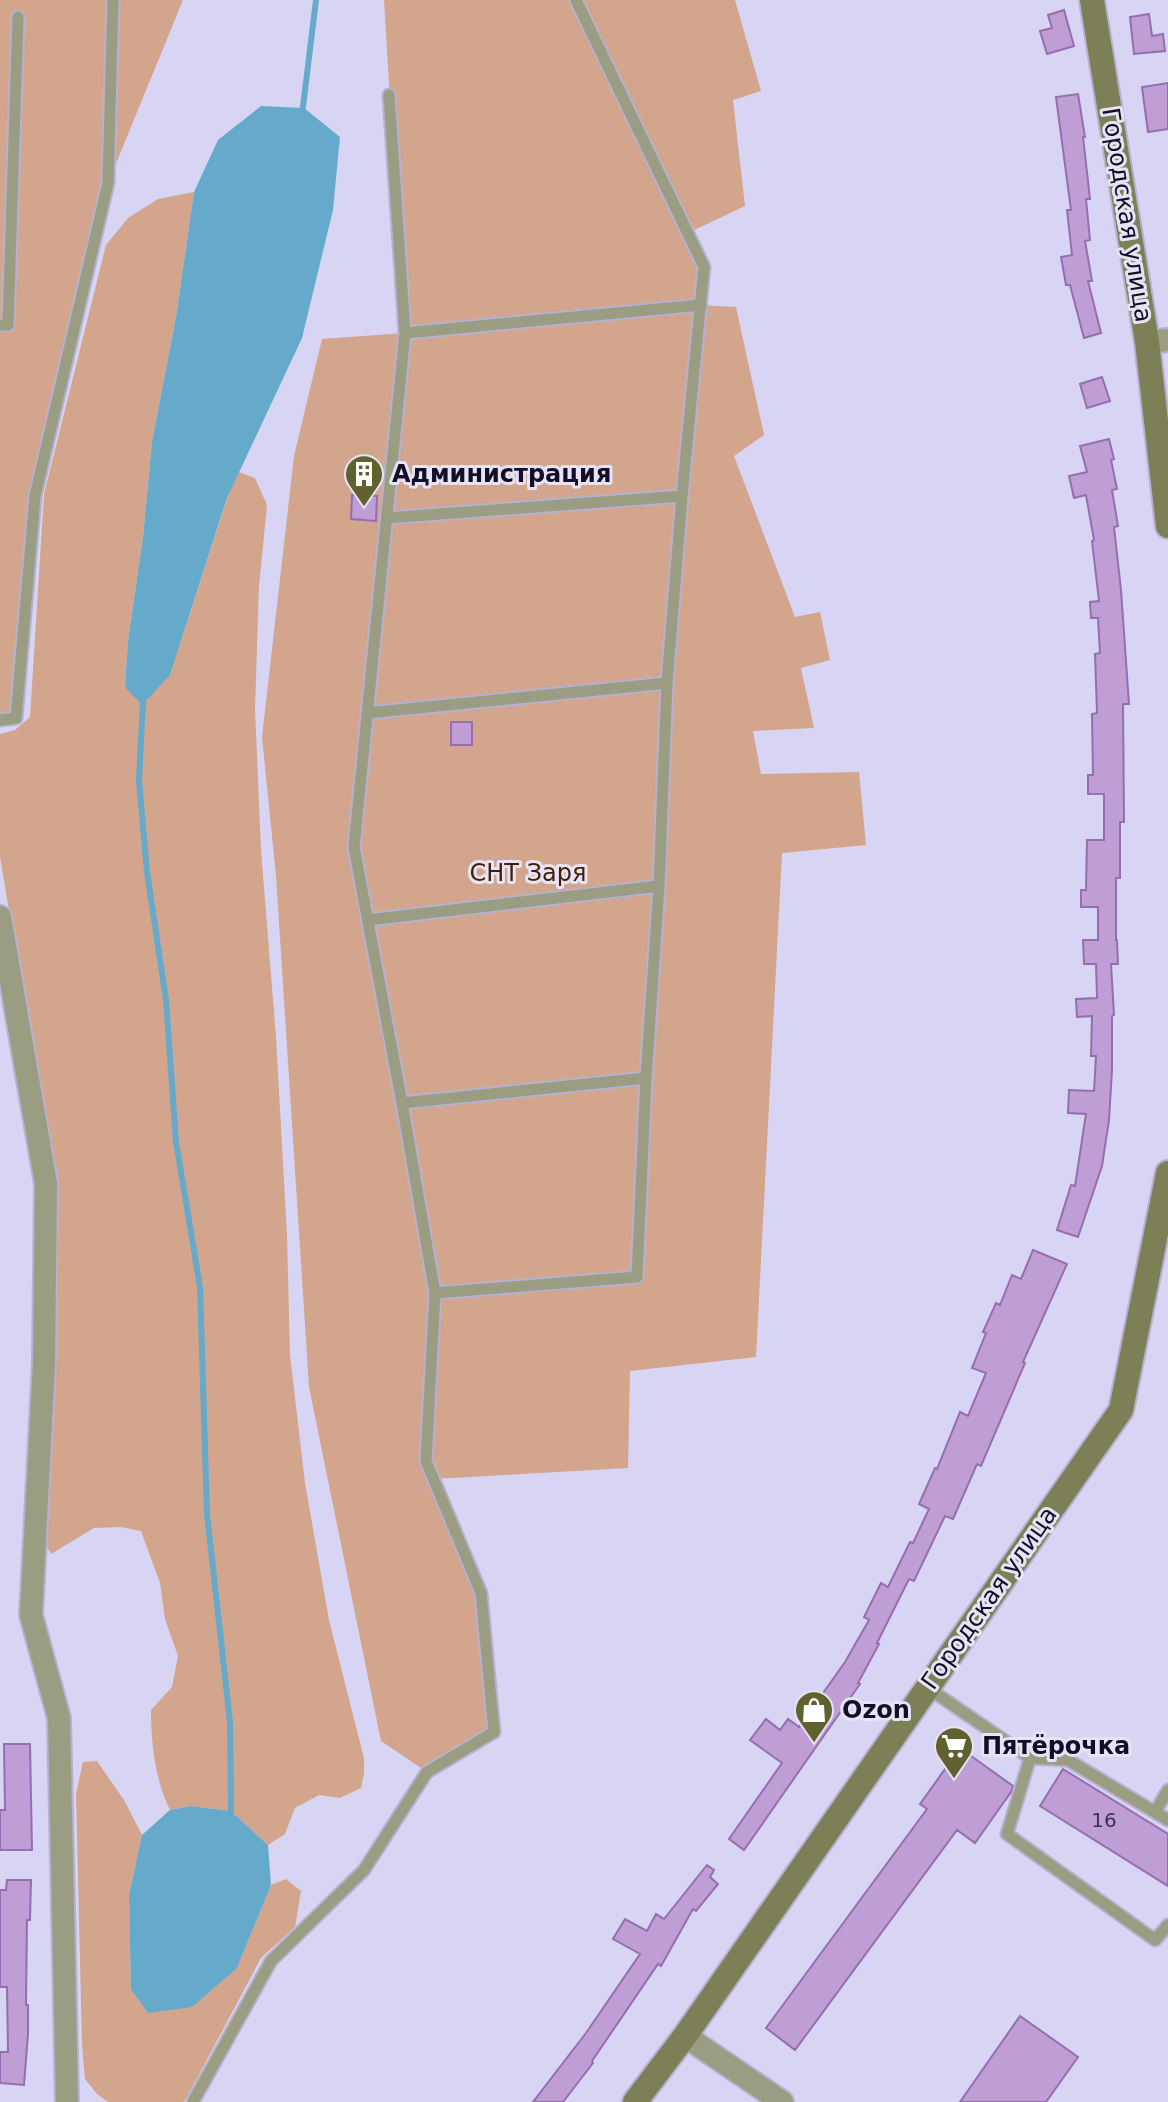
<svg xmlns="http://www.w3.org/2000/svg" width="1168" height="2102" viewBox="0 0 1168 2102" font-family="'DejaVu Sans',sans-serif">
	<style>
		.green { fill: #d3a58c }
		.water { fill: #66aacb }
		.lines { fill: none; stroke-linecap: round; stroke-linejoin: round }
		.stream { stroke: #66aacb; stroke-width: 6 }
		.building { fill: #be9ed5; stroke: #956eaf; stroke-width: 2 }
		.lane-casing { stroke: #b5b1cf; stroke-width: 15 }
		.street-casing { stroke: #b5b1cf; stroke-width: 26 }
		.secondary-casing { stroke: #b5b1cf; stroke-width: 28 }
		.lane { stroke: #9b9d82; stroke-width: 11 }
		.street { stroke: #9b9d82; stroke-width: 22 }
		.secondary { stroke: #7d7f57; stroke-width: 24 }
		.labels { text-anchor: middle; stroke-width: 6; stroke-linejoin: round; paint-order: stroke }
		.number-label { font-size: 20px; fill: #3e3152 }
		.street-label { font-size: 24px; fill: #130d27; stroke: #e6e4f4 }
		.poi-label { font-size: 24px; font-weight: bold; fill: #130d27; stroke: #e6e4f4; text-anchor: start }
		.park-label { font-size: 24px; fill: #441e04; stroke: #e6e4f4 }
	</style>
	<rect width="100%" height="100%" fill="#d8d5f4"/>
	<!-- green -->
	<path class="green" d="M0,0H183L108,183L35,496L16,718L0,720Z
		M384,0H735L761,91L733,100L745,206L688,233L704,267L701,305L736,307L764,435L734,456L795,617L820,612L830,660L801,668L814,728L753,731L761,774L859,772L866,845L782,853L756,1357L630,1371L628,1468L433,1479L481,1593L494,1732L427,1772L381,1741L309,1387L276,876L262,737L294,456L322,339L404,333Z
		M194,192L176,317L152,442L143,537L128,641L125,687L170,675L236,471L255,478L267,505L259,586L255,708L261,850L276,1037L287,1235L290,1355L305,1483L329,1620L364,1758V1773L361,1788L340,1798L319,1795L295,1808L285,1834L268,1845L231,1811L191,1806L170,1810C155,1780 151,1743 151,1710L172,1687L178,1656L165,1619L160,1583L141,1531L120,1527L94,1528L51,1554L43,1539L55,1182L0,857V734L15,730L30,717L44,494L106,245L128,218L158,199Z
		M97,1761L124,1800L142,1835L129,1895L131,1990L148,2013L237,1968L271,1885L286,1879L301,1891L295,1927L261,1958L186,2099L183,2102H108L97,2094L85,2079L82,2045L76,1794L83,1762Z"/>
	<!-- water -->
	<path class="water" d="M261,106L304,108L340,137L333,210L302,338L227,498L170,675L142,705L125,687L128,641L143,537L152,442L176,317L194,192L218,140Z
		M191,1806L231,1811L268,1845L271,1885L237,1968L192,2007L148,2013L131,1990L129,1895L142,1835L170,1810Z"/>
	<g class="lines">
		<!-- stream -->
		<path class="stream" d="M302,115L316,0
			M143,701L139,780L147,872L166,1000L176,1142L200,1287L207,1514L230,1722L231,1811"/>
	</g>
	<!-- building -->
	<path class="building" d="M1064,10L1074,46L1047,54L1040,31L1052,28L1048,15Z
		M1149,14L1152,36L1163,34L1165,51L1134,54L1130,17Z
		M1168,83V129L1148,132L1142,87Z
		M1078,94L1085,137H1083L1090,199H1086L1090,240L1085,241L1092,281H1088L1101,333L1084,338L1070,285H1066L1061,257L1072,255L1067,210H1071L1056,97Z
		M1102,377L1110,401L1087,408L1080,384Z
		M1109,439L1114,459L1111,460L1117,489L1112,490L1118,526L1114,527L1121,590L1129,704H1123L1124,822H1120V878H1116V940H1117L1118,964H1111L1114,1015L1112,1016V1070L1109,1120L1102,1166L1078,1237L1057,1230L1071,1185L1075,1186L1086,1114L1068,1113L1069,1090L1094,1091L1096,1056H1091L1092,1016L1077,1017L1076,999L1097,998L1096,964H1084L1083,940H1098V907H1081V890H1086L1087,840H1104V794H1088V775H1093L1092,714L1097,713L1095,654L1100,653L1098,618H1091L1090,602L1099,601L1092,541L1094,540L1086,495L1074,498L1069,476L1087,472L1080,446Z
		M352,495L377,496L376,521L351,519Z
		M451,722H472V745H451Z
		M1033,1250L1067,1264L1023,1362L1025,1363L981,1466L977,1464L953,1519L945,1516L914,1581L909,1579L877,1643L879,1644L858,1683L860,1684L744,1850L729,1839L782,1763L750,1740L766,1719L780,1730L788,1719L799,1727L845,1662L869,1620L864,1617L881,1583L888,1587L910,1542L913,1543L929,1509L919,1504L935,1468L937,1469L960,1412L968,1416L986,1373L972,1368L986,1333L983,1332L996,1303L1000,1305L1012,1275L1021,1279Z
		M4,1744H30L32,1850H0V1810H5Z
		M960,1748L1013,1786L1011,1792L975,1843L957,1830L795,2050L766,2028L927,1809L920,1804Z
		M1063,1769L1168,1834V1886L1040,1806Z
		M707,1865L714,1870L710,1877L718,1884L696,1911L693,1909L661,1966L658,1964L592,2061L593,2063L563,2102H533L586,2033L640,1954L613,1939L625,1919L647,1931L656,1914L664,1919Z
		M7,1880H31L30,1920H27L26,2005H28V2034L24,2085L0,2083V2052H8L7,1987H0V1890H6Z
		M1020,2016L1078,2057L1046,2102H960Z"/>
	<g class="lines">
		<!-- lane casing -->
		<g class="lane-casing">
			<path id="lane" d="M0,325H8L18,17
				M405,333L701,305
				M387,518L682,496
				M367,713L667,683
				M0,720L16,718L35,496L108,183L113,0
				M368,920L659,886
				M402,1103L646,1078
				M435,1293L637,1277L646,1078L659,886L667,683L682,496L704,267L576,0
				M928,1688L1030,1758L1068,1760L1168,1820
				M1030,1758L1007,1834L1155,1940L1168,1925
				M1155,1812L1168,1790
				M193,2102L271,1961L364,1870L427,1772L494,1732L481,1593L426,1461L435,1293L402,1103L354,847L405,333L389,95"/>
		</g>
		<!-- street casing -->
		<g class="street-casing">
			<path id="street" d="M1147,342L1168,340
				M0,917L46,1184L44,1363L31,1615L59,1718L67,2102
				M685,2036L782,2102"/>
		</g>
		<!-- secondary casing -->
		<g class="secondary-casing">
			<path id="secondary" d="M1092,0L1147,342L1168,526
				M635,2102L685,2036L1121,1410L1168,1173"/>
		</g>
		<!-- lane -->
		<use href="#lane" class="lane"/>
		<!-- street -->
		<use href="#street" class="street"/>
		<!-- secondary -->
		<use href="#secondary" class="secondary"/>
	</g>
	<!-- icons -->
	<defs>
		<g id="building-pin" transform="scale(2)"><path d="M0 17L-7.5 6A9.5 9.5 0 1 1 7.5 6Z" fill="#60612f" stroke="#e6e4f4"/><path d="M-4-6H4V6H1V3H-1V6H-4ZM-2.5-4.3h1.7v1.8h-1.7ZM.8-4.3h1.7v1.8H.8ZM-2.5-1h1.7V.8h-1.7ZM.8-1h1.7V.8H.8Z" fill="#fff"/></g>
		<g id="shop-pin" transform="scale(2)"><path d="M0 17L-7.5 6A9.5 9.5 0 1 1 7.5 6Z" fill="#60612f" stroke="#e6e4f4"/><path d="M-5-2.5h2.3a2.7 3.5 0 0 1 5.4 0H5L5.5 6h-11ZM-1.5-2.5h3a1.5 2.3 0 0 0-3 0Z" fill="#fff"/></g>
		<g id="supermarket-pin" transform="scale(2)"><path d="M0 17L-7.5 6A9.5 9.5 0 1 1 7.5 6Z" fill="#60612f" stroke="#e6e4f4"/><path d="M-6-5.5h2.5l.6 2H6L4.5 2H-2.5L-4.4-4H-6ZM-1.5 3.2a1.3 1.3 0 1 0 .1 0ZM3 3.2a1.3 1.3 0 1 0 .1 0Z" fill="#fff"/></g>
	</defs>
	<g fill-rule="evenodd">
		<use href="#building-pin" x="364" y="474"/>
		<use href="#shop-pin" x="814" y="1710"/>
		<use href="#supermarket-pin" x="954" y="1746"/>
	</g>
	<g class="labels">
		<!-- number labels -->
		<g class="number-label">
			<text x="1104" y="1827">16</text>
		</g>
		<!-- street labels -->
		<g class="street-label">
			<text transform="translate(1127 215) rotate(81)" y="8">Городская улица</text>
			<text transform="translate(989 1598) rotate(-55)" y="8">Городская улица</text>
		</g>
		<!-- poi labels -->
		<g class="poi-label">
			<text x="392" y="482">Администрация</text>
			<text x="842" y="1718">Ozon</text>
			<text x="982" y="1754">Пятёрочка</text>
		</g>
		<!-- park labels -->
		<g class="park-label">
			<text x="528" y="881">СНТ Заря</text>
		</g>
	</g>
</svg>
